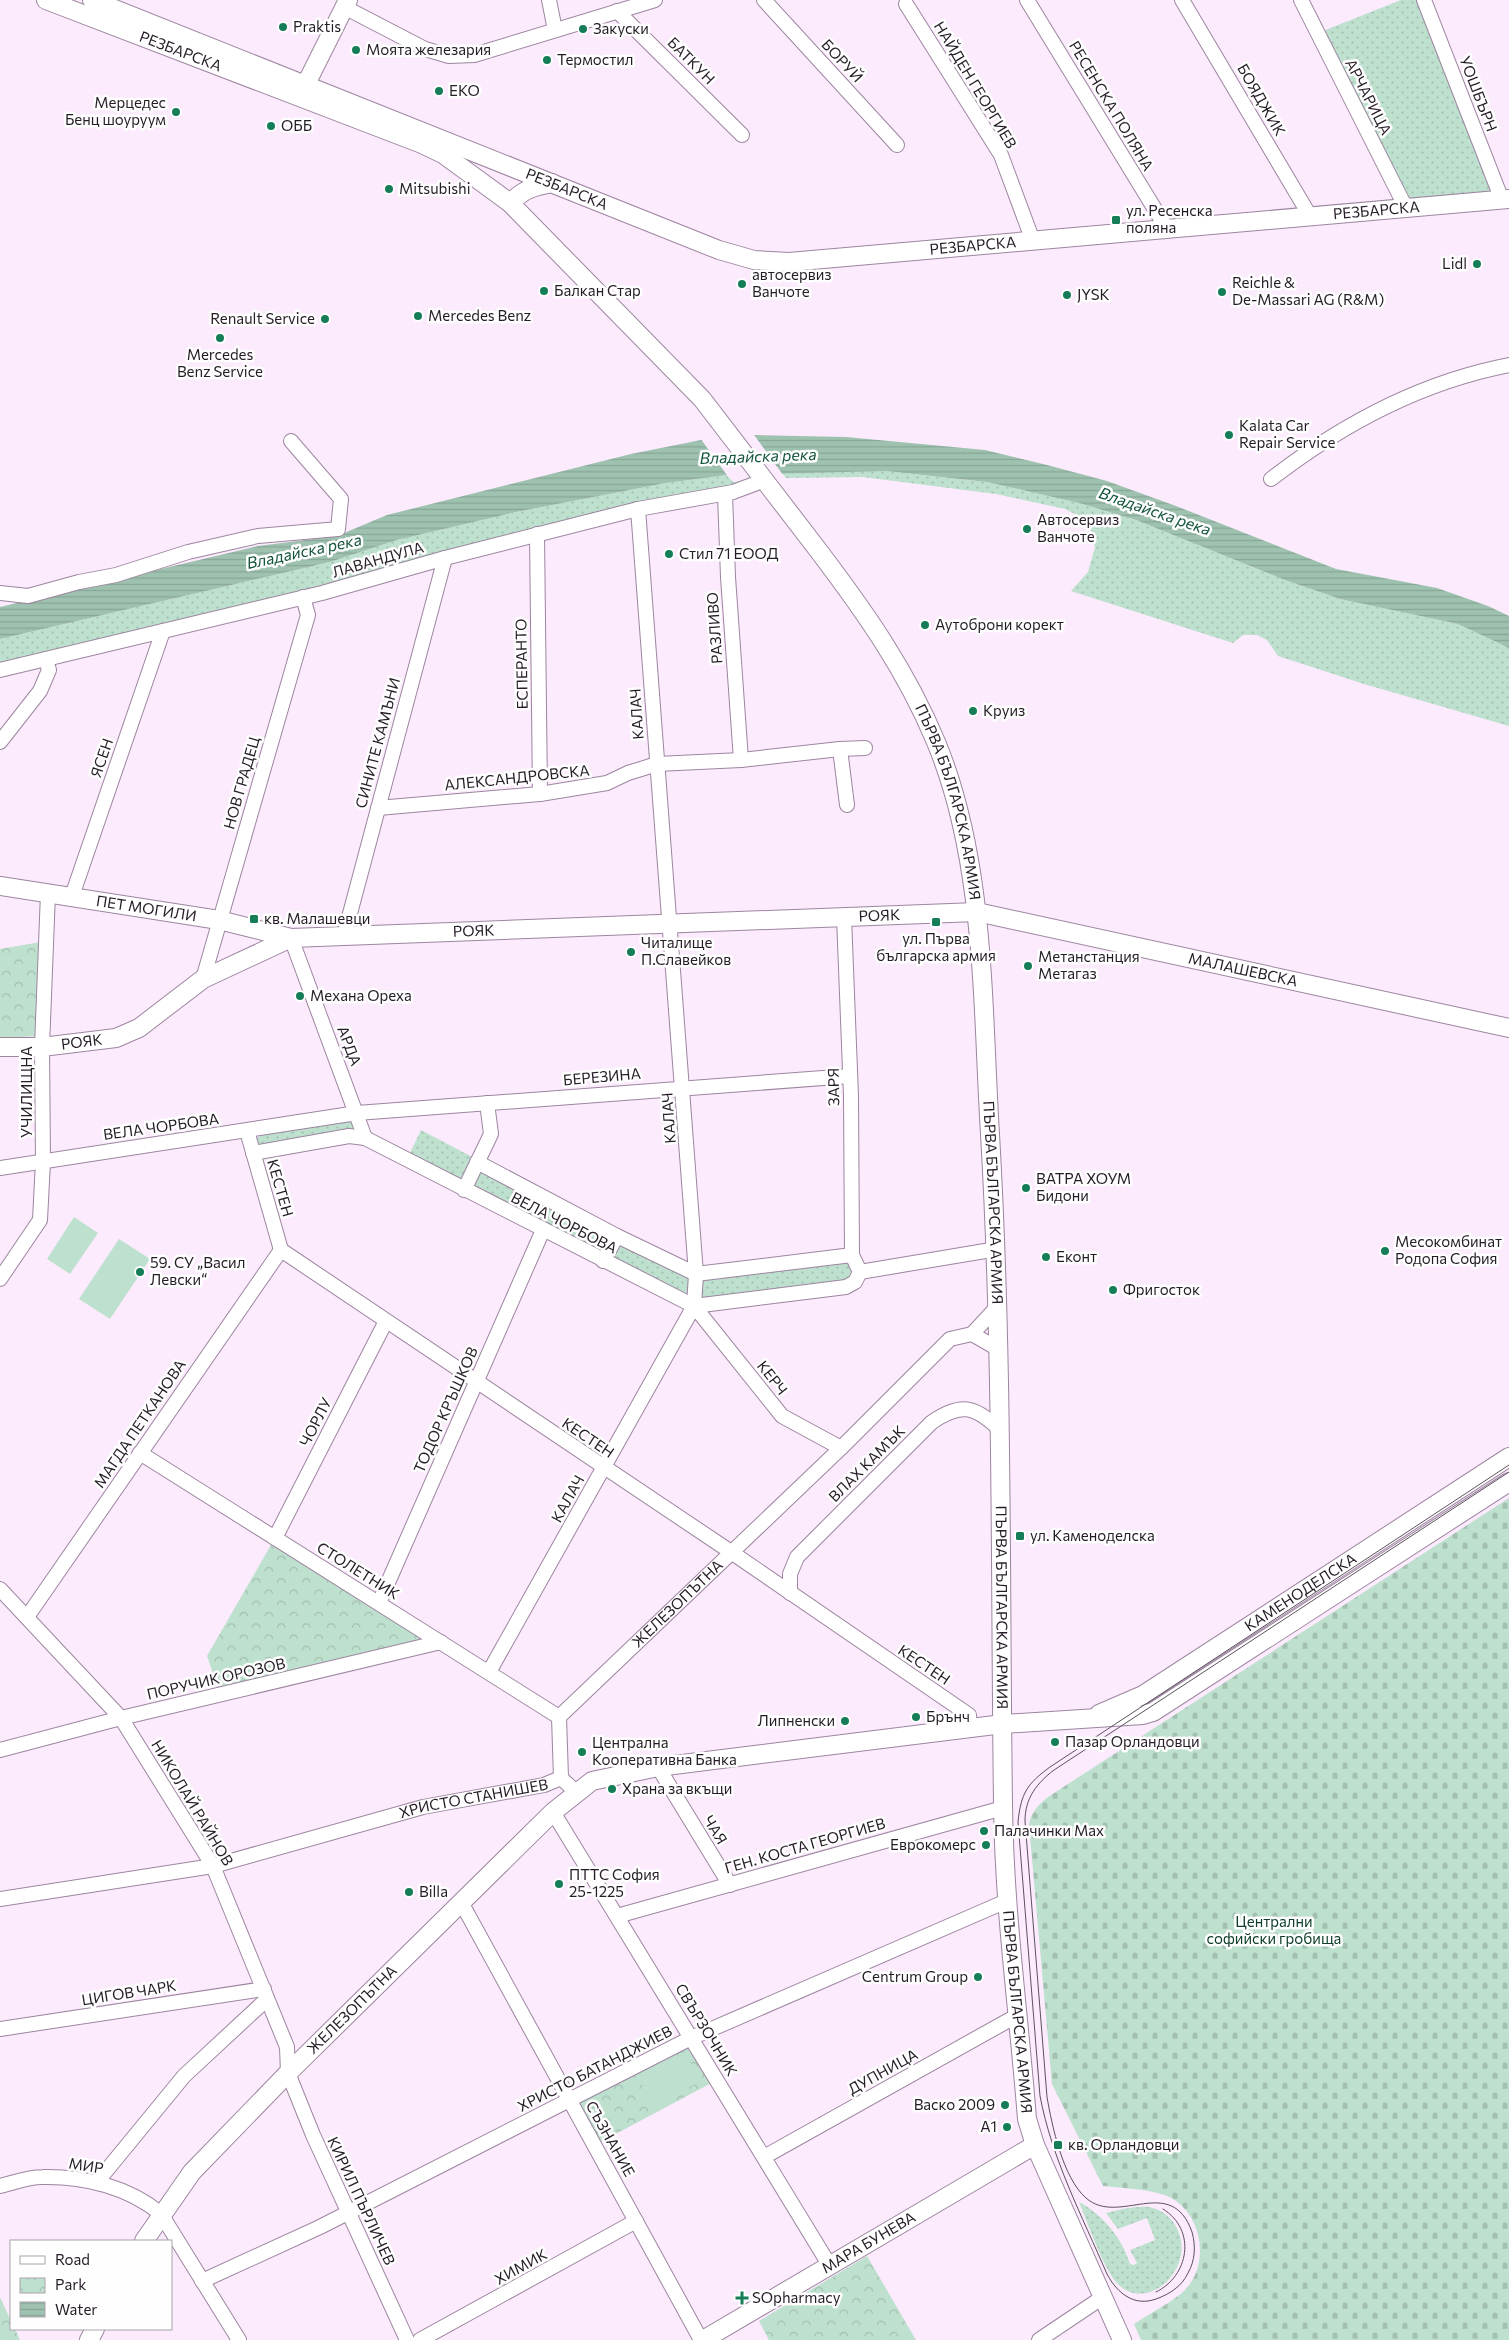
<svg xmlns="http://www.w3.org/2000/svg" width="1509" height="2340" viewBox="0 0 1509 2340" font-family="Commissioner,sans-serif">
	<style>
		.grass { fill: url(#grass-dots) }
		.cemetery { fill: url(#cemetery-stones) }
		.park { fill: url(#park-crowns) }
		.pitch { fill: #bee0ce }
		.water { fill: url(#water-rules) }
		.pier { fill: #fbebfc }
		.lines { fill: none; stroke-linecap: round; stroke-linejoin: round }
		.minor-casing { stroke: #9d85a0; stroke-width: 16 }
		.tertiary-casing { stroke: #9d85a0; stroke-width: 20 }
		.minor { stroke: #fff; stroke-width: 14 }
		.tertiary { stroke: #fff; stroke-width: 18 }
		.tram { stroke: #5d515e; stroke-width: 1 }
		.poi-dot { fill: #157d57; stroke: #fefefe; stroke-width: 2 }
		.labels { text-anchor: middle; stroke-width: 5; stroke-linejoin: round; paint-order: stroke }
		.poi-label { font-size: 15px; fill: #261c27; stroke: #fefefe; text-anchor: start }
		.street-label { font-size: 15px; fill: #261c27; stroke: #fefefe }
		.park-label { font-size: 15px; fill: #10402c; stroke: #fefefe }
		.water-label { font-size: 16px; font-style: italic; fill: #14543b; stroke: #fefefe }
	</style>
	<defs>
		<pattern id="grass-dots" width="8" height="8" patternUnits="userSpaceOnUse" patternTransform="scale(1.25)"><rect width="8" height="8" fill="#bee0ce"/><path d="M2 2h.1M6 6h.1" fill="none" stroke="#a3c0b1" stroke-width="1.8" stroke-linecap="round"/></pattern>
		<pattern id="cemetery-stones" width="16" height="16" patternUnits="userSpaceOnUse" patternTransform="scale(1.25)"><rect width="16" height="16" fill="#bee0ce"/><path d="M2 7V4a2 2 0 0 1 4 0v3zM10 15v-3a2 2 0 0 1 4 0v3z" fill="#a3c0b1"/></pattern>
		<pattern id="park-crowns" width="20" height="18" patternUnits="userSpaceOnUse" patternTransform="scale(1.25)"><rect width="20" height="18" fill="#bee0ce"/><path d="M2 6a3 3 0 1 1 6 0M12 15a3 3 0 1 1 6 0" fill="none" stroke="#a3c0b1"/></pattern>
		<pattern id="water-rules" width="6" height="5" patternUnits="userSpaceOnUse" patternTransform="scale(1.25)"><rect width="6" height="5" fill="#9ec2af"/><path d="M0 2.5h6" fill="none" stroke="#88a697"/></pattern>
	</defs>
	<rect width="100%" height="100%" fill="#fbebfc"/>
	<!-- grass -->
	<path class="grass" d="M1401,0H1424L1502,200L1406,208L1318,33Z
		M886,471L987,482L1079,503L1136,520L1285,580L1340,599L1458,624L1509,648V726L1364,684L1278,656L1267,640L1257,635H1243L1233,643L1071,591L1088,572L1095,547L1087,520L1065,509L996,494L863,477L786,478L781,472Z
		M727,475L733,482L765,480L0,670V639L330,562L397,540L516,512L666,483Z
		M349,1120L353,1122L354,1126L350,1132L256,1146V1140L262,1133Z
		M421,1130L474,1158L463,1182L410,1153Z
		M477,1162L696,1274L852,1255L855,1282L694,1306L464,1190Z
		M1079,2202C1103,2215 1122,2238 1130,2264L1134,2265L1137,2263L1130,2250L1155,2240L1147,2218L1118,2229L1106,2213C1119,2210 1134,2206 1148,2207C1158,2208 1167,2214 1173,2222C1203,2263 1147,2318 1116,2282C1102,2265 1088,2223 1079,2202Z"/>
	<!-- cemetery -->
	<path class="cemetery" d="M1509,1498V2340H1141L1134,2324C1148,2314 1173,2302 1185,2290C1211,2263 1202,2211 1167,2196C1150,2189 1121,2188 1103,2186L1052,2084L1029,1825C1031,1812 1038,1805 1048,1797Z"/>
	<!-- park -->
	<path class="park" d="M41,942L37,1036L0,1038V949Z
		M275,1538L441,1642L220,1694L207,1656Z
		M691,2038L717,2080L595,2145L570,2100Z
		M867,2256L916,2340H769L759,2321Z
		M0,2297L11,2321V2329H15L20,2340H0Z"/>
	<!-- pitch -->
	<path class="pitch" d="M74,1217L98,1233L70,1274L47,1259Z
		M119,1239L150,1259L110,1319L79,1299Z
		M685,2052L701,2081L653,2106L638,2077Z"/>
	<!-- water -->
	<path class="water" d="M754,435L846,437L985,450L1047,465L1107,481L1176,506L1336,569L1437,588L1488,606L1509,616V648L1458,624L1340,599L1285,580L1136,520L1079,503L987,482L886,471L727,475L666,483L516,512L397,540L330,562L0,639V607L258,546L337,536L387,515L631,454L701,440Z"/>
	<!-- pier -->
	<path class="pier" d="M752,432L783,475L729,478L700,438Z"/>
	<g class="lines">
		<!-- minor casing -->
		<g class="minor-casing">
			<g id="minor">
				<path d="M549,0L555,30"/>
				<path d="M764,0L897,145"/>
				<path d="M1027,0L1167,229"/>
				<path d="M1182,0L1310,216"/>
				<path d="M1301,0L1406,208"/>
				<path d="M1424,0L1502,200"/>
				<path d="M906,4L1001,155L1033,241"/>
				<path d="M344,7L425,49L449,56L474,55L655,0"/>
				<path d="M617,11L742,135"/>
				<path d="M1271,479C1342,424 1421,382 1509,365"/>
				<path d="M725,494L728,577L741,760"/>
				<path d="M537,534L540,794"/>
				<path d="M0,593L28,596L79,582L116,575L188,552L258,536L338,529L341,499L291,441"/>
				<path d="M0,670L322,593L445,558L638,509L733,492L765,480"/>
				<path d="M0,742L40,691L49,670L46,659"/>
				<path d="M840,749L847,805"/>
				<path d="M378,808L540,794L607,783L628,773L657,764L741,760L840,749L865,748"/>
				<path d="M72,896L163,631"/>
				<path d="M844,917L851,1096L852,1255"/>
				<path d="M344,936L445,558"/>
				<path d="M291,938L365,1138"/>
				<path d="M203,979L308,615L303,597"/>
				<path d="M247,1131L281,1250L731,1552L969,1715L970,1728"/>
				<path d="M253,1153L349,1136L365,1138L694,1306L846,1287L855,1282L860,1272L852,1255L696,1274L617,1236L477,1162"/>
				<path d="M0,1168L357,1113L850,1076"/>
				<path d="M464,1190L491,1134L487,1103"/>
				<path d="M603,1261L617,1236"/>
				<path d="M860,1272L997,1249"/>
				<path d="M0,1279L40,1220L43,1161L42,1047L48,893"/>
				<path d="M694,1306L782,1416L841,1448"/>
				<path d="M972,1334L1000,1350"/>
				<path d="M140,1453L559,1717"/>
				<path d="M275,1538L386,1321"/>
				<path d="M0,1589L121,1718L213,1866L287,2047L288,2073L313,2135L407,2340"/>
				<path d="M790,1593V1574L797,1557L932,1422C960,1403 974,1405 999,1429"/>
				<path d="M379,1603L543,1230"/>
				<path d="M27,1617L281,1250"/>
				<path d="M489,1672L694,1306L696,1274L638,509"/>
				<path d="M0,1750L121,1718L441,1642"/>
				<path d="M658,1767L730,1885"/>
				<path id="s1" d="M561,1778L559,1717L841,1448L950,1339L972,1334L999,1305"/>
				<path d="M553,1812L830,2266"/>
				<path id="s2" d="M0,1899L213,1866L423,1807L544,1785L561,1778L576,1792"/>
				<path d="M461,1902L701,2340"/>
				<path d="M617,1916L1003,1808"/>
				<path d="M0,2029L264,1989"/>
				<path d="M764,2157L1018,2015"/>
				<path d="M97,2182L184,2076L267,1999"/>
				<path d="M0,2186C13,2183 28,2177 42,2177C84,2176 129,2187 161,2214L239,2340"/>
				<path d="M202,2281L320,2227L691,2038L1009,1900"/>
				<path d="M420,2340L636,2221"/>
				<path d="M1039,2340L1103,2297"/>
			</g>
		</g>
		<!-- tertiary casing -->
		<g class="tertiary-casing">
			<g id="tertiary">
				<path id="s3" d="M46,0L422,144L443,154L510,203L702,399C741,450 780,500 818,550C865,612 906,670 936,742C986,862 982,1006 990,1134C1003,1357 1000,1581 1003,1804C1004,1909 1019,2015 1027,2119L1035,2145L1122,2340"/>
				<path id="s4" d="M92,0L719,250L754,260L789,262L1509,199"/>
				<path d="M301,94L348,0"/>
				<path d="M510,203C523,190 533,186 552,183"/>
				<path id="s5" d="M0,886L219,920L291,938"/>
				<path id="s6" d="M0,1047H42L116,1038L139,1028L203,979L291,938L977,912L1509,1028"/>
				<path id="s7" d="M1099,1714L1143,1695L1509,1457"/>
				<path id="s8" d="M144,2241L192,2172L288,2073L553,1812L592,1781L658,1767L1003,1724L1143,1715L1153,1712L1509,1482"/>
				<path d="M89,2340L95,2329"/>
				<path id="s9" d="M703,2340L1035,2145"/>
			</g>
		</g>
		<!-- minor -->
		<use href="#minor" class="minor"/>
		<!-- tertiary -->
		<use href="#tertiary" class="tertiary"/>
		<!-- tram -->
		<path class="tram" d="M1509,1465L1050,1767C1027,1784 1021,1793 1018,1822L1040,2096C1052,2159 1082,2216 1107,2274C1117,2293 1134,2307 1156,2299C1170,2294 1182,2286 1188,2273C1195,2261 1196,2246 1192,2232C1171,2173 1119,2227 1086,2198C1063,2178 1052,2126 1047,2097L1025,1821C1025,1798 1037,1783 1054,1770L1509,1472
			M1156,2292C1189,2276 1197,2230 1163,2209"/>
	</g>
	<!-- markers -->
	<g class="poi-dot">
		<circle cx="283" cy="27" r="5"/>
		<circle cx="583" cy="29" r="5"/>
		<circle cx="356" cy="50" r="5"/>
		<circle cx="547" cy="60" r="5"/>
		<circle cx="439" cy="91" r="5"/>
		<circle cx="176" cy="112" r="5"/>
		<circle cx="271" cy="126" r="5"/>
		<circle cx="389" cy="189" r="5"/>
		<rect x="1111" y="215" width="10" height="10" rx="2.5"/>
		<circle cx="1477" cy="264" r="5"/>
		<circle cx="742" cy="284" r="5"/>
		<circle cx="544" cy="291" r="5"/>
		<circle cx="1222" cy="292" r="5"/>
		<circle cx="1067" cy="295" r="5"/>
		<circle cx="418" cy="316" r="5"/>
		<circle cx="325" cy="319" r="5"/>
		<circle cx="220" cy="338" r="5"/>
		<circle cx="1229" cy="435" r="5"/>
		<circle cx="1027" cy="529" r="5"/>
		<circle cx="669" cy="554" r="5"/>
		<circle cx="925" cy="625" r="5"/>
		<circle cx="973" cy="711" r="5"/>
		<rect x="249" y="914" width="10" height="10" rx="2.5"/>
		<rect x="931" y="917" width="10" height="10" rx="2.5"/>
		<circle cx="631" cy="952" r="5"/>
		<circle cx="1028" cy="966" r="5"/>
		<circle cx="300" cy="996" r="5"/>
		<circle cx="1026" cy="1188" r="5"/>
		<circle cx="1385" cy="1251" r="5"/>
		<circle cx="1046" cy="1257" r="5"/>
		<circle cx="140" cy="1272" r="5"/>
		<circle cx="1113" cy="1290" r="5"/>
		<rect x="1015" y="1531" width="10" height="10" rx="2.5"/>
		<circle cx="916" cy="1717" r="5"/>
		<circle cx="845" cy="1721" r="5"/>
		<circle cx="1055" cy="1742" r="5"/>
		<circle cx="582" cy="1752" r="5"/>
		<circle cx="612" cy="1789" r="5"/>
		<circle cx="984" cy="1831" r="5"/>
		<circle cx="986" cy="1845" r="5"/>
		<circle cx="559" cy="1884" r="5"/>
		<circle cx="409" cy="1892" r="5"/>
		<circle cx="978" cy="1977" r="5"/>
		<circle cx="1005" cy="2105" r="5"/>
		<circle cx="1007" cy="2127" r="5"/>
		<rect x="1053" y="2140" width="10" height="10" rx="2.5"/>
		<path d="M739.5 2290.5h5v5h5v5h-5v5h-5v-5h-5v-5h5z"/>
	</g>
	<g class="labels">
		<!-- poi labels -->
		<g class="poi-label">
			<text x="293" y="32">Praktis</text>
			<text x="593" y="34">Закуски</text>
			<text x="366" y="55">Моята железария</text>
			<text x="557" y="65">Термостил</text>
			<text x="449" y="96">EKO</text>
			<text x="166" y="108" text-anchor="end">Мерцедес<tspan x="166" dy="17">Бенц шоуруум</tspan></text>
			<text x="281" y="131">ОББ</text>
			<text x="399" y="194">Mitsubishi</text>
			<text x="1126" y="216">ул. Ресенска<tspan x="1126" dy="17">поляна</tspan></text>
			<text x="1467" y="269" text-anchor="end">Lidl</text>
			<text x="752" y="280">автосервиз<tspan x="752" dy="17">Ванчоте</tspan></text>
			<text x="1232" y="288">Reichle &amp;<tspan x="1232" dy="17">De-Massari AG (R&amp;M)</tspan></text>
			<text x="554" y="296">Балкан Стар</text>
			<text x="1077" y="300">JYSK</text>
			<text x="428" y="321">Mercedes Benz</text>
			<text x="315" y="324" text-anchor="end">Renault Service</text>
			<text x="220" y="360" text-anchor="middle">Mercedes<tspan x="220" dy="17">Benz Service</tspan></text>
			<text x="1239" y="431">Kalata Car<tspan x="1239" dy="17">Repair Service</tspan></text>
			<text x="1037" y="525">Автосервиз<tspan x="1037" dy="17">Ванчоте</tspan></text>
			<text x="679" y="559">Стил 71 ЕООД</text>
			<text x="935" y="630">Аутоброни корект</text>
			<text x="983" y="716">Круиз</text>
			<text x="264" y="924">кв. Малашевци</text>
			<text x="936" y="944" text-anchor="middle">ул. Първа<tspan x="936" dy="17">българска армия</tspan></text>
			<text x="641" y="948">Читалище<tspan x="641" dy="17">П.Славейков</tspan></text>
			<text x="1038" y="962">Метанстанция<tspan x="1038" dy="17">Метагаз</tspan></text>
			<text x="310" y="1001">Механа Ореха</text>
			<text x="1036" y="1184">ВАТРА ХОУМ<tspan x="1036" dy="17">Бидони</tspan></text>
			<text x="1395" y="1247">Месокомбинат<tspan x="1395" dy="17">Родопа София</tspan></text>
			<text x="1056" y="1262">Еконт</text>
			<text x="150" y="1268">59. СУ „Васил<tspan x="150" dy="17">Левски“</tspan></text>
			<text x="1123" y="1295">Фригосток</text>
			<text x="1030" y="1541">ул. Каменоделска</text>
			<text x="926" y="1722">Брънч</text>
			<text x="835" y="1726" text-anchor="end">Липненски</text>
			<text x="1065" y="1747">Пазар Орландовци</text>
			<text x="592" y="1748">Централна<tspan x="592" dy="17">Кооперативна Банка</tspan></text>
			<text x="622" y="1794">Храна за вкъщи</text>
			<text x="994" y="1836">Палачинки Max</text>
			<text x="976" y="1850" text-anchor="end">Еврокомерс</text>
			<text x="569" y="1880">ПТТС София<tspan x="569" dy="17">25-1225</tspan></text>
			<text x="419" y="1897">Billa</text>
			<text x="968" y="1982" text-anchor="end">Centrum Group</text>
			<text x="995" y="2110" text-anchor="end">Васко 2009</text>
			<text x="997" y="2132" text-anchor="end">A1</text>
			<text x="1068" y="2150">кв. Орландовци</text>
			<text x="752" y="2303">SOpharmacy</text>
		</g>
		<!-- street labels -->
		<g class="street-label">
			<text dy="5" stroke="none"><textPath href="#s3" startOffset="144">РЕЗБАРСКА</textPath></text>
			<text transform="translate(691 61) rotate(45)" y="5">БАТКУН</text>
			<text transform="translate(842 61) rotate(47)" y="5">БОРУЙ</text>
			<text transform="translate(975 85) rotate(59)" y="5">НАЙДЕН ГЕОРГИЕВ</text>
			<text transform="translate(1478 94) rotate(69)" y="5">УОШБЪРН</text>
			<text transform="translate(1368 97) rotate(63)" y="5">АРЧАРИЦА</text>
			<text transform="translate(1261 100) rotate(60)" y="5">БОЯДЖИК</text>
			<text transform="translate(1111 106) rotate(59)" y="5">РЕСЕНСКА ПОЛЯНА</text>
			<text dy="5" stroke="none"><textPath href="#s4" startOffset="511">РЕЗБАРСКА</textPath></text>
			<text dy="5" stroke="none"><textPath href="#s4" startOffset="1336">РЕЗБАРСКА</textPath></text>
			<text dy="5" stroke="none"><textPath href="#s4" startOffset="931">РЕЗБАРСКА</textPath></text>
			<text transform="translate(378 560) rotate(-16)" y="5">ЛАВАНДУЛА</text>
			<text transform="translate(715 628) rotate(-94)" y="5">РАЗЛИВО</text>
			<text transform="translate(522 664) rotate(-91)" y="5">ЕСПЕРАНТО</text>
			<text transform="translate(637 714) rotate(-94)" y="5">КАЛАЧ</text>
			<text transform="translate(378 743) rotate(-75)" y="5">СИНИТЕ КАМЪНИ</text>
			<text transform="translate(102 758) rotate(-71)" y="5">ЯСЕН</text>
			<text transform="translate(517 778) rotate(-6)" y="5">АЛЕКСАНДРОВСКА</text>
			<text transform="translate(242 783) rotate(-74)" y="5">НОВ ГРАДЕЦ</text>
			<text dy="5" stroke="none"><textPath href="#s3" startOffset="1261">ПЪРВА БЪЛГАРСКА АРМИЯ</textPath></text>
			<text dy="5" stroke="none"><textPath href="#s5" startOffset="148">ПЕТ МОГИЛИ</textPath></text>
			<text dy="5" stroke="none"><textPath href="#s6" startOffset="908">РОЯК</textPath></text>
			<text dy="5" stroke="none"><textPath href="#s6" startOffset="502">РОЯК</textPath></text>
			<text dy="5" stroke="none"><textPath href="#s6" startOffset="1278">МАЛАШЕВСКА</textPath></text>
			<text dy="5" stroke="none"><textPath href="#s6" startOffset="82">РОЯК</textPath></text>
			<text transform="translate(349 1046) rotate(69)" y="5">АРДА</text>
			<text transform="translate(602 1077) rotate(-5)" y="5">БЕРЕЗИНА</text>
			<text transform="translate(834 1087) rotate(-91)" y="5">ЗАРЯ</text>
			<text transform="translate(27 1092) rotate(-90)" y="5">УЧИЛИЩНА</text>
			<text transform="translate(669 1118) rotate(-94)" y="5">КАЛАЧ</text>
			<text transform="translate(161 1127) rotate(-8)" y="5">ВЕЛА ЧОРБОВА</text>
			<text transform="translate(280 1188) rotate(74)" y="5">КЕСТЕН</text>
			<text dy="5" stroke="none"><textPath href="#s3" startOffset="1666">ПЪРВА БЪЛГАРСКА АРМИЯ</textPath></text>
			<text transform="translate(564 1223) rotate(27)" y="5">ВЕЛА ЧОРБОВА</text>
			<text transform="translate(772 1378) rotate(52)" y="5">КЕРЧ</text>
			<text transform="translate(446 1410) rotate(-66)" y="5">ТОДОР КРЪШКОВ</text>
			<text transform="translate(316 1422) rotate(-63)" y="5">ЧОРЛУ</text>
			<text transform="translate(140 1424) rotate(-56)" y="5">МАГДА ПЕТКАНОВА</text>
			<text transform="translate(588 1438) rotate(34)" y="5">КЕСТЕН</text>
			<text transform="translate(867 1464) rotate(-45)" y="5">ВЛАХ КАМЪК</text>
			<text transform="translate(568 1499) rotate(-61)" y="5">КАЛАЧ</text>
			<text transform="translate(358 1571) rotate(32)" y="5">СТОЛЕТНИК</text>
			<text dy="5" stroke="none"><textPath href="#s7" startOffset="236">КАМЕНОДЕЛСКА</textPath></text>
			<text dy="5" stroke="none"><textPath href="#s1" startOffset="225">ЖЕЛЕЗОПЪТНА</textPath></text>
			<text dy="5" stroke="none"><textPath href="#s3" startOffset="2071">ПЪРВА БЪЛГАРСКА АРМИЯ</textPath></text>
			<text transform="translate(924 1665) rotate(34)" y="5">КЕСТЕН</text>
			<text transform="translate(216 1679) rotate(-13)" y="5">ПОРУЧИК ОРОЗОВ</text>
			<text dy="5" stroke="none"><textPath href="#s2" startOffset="485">ХРИСТО СТАНИШЕВ</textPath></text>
			<text transform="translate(192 1803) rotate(59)" y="5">НИКОЛАЙ РАЙНОВ</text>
			<text transform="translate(715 1830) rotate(59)" y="5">ЧАЯ</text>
			<text transform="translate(805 1846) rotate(-16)" y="5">ГЕН. КОСТА ГЕОРГИЕВ</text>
			<text transform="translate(129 1993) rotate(-9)" y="5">ЦИГОВ ЧАРК</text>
			<text dy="5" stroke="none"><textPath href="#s8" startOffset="312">ЖЕЛЕЗОПЪТНА</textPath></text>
			<text dy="5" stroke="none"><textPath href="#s3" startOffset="2476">ПЪРВА БЪЛГАРСКА АРМИЯ</textPath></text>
			<text transform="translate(706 2030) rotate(59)" y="5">СВЪРЗОЧНИК</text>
			<text transform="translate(595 2069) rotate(-27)" y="5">ХРИСТО БАТАНДЖИЕВ</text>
			<text transform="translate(883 2072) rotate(-29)" y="5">ДУПНИЦА</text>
			<text transform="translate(610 2139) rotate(61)" y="5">СЪЗНАНИЕ</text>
			<text transform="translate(86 2166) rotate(9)" y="5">МИР</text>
			<text transform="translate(361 2201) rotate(65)" y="5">КИРИЛ ПЪРЛИЧЕВ</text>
			<text dy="5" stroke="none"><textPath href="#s9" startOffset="192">МАРА БУНЕВА</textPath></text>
			<text transform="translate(521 2267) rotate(-29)" y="5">ХИМИК</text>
		</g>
		<!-- park labels -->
		<g class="park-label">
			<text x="1274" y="1927">Централни<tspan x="1274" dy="17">софийски гробища</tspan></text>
		</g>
		<!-- water labels -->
		<g class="water-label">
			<text transform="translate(758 456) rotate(-2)" y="6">Владайска река</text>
			<text transform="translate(1155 511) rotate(19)" y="6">Владайска река</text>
			<text transform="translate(304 551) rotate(-12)" y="6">Владайска река</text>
		</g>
	</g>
	<!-- legend -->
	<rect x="10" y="2240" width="162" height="90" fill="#fefefe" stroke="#a8a4a8"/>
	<rect x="20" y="2256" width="25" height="8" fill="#ffffff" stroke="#a8a4a8"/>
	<text x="55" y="2265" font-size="15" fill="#261c27">Road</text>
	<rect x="20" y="2278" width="25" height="15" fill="url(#park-crowns)" stroke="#a8a4a8"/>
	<text x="55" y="2290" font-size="15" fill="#261c27">Park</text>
	<rect x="20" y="2302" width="25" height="15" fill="url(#water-rules)" stroke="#a8a4a8"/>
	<text x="55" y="2315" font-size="15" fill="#261c27">Water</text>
</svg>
